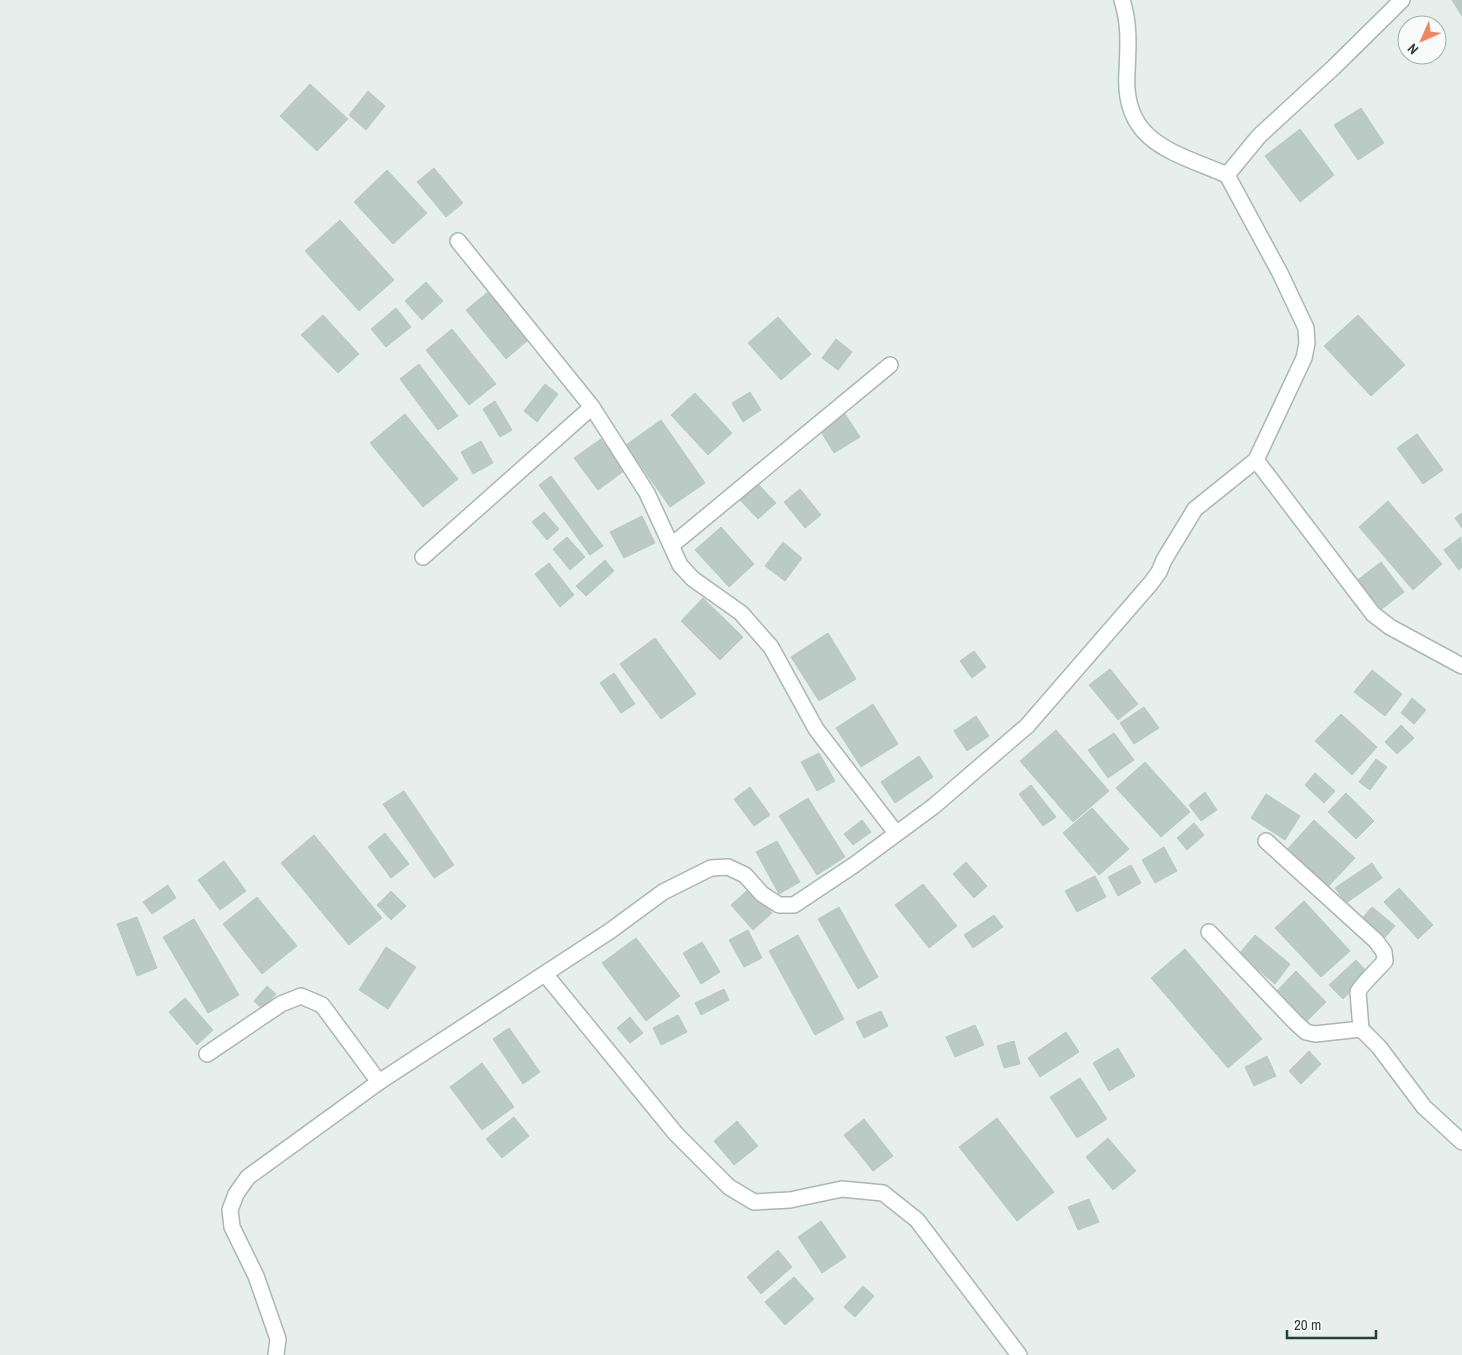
<svg xmlns="http://www.w3.org/2000/svg" width="1462" height="1355" viewBox="0 0 1462 1355" font-family="'Archivo Narrow',sans-serif">
	<style>
		.building { fill: #bbcac4; stroke: #b8c9c2 }
		.lines { fill: none; stroke-linecap: round; stroke-linejoin: round }
		.minor-casing { stroke: #a8b8b2; stroke-width: 18 }
		.tertiary-casing { stroke: #a8b8b2; stroke-width: 18 }
		.minor { stroke: #fff; stroke-width: 15 }
		.tertiary { stroke: #fff; stroke-width: 15 }
	</style>
	<rect width="100%" height="100%" fill="#e6efeb"/>
	<!-- building -->
	<path class="building" d="M1452,0H1462V16Z
		M310,84L348,119L317,151L280,116Z
		M368,91L385,106L366,130L349,115Z
		M1361,108L1384,143L1358,160L1334,125Z
		M1300,129L1334,175L1300,202L1265,156Z
		M434,168L463,203L446,217L417,182Z
		M387,170L427,213L393,244L354,202Z
		M340,220L394,280L359,311L305,251Z
		M426,282L443,301L422,320L405,301Z
		M488,292L527,341L506,359L466,310Z
		M396,308L411,327L386,347L371,329Z
		M323,315L359,354L338,373L301,335Z
		M1358,315L1405,365L1371,396L1324,346Z
		M778,317L811,354L781,380L748,343Z
		M452,329L496,384L469,405L426,350Z
		M836,339L852,352L838,370L822,358Z
		M419,364L458,416L438,430L400,379Z
		M545,384L558,394L537,422L524,411Z
		M750,392L761,410L743,422L732,403Z
		M695,393L732,433L708,455L671,415Z
		M495,401L512,430L500,437L483,409Z
		M405,414L458,479L423,507L370,443Z
		M845,414L860,437L834,453L820,430Z
		M661,420L705,483L670,507L626,445Z
		M1417,434L1443,470L1423,484L1397,448Z
		M601,439L624,471L598,490L574,458Z
		M481,441L493,463L473,474L461,452Z
		M551,476L603,546L590,555L539,485Z
		M757,483L776,503L758,519L740,500Z
		M800,489L821,515L805,528L784,502Z
		M1388,501L1442,564L1413,590L1359,527Z
		M544,512L559,529L547,540L532,522Z
		M1462,513V528L1455,518Z
		M642,516L655,543L624,558L610,532Z
		M721,527L754,564L729,587L695,550Z
		M567,537L585,557L570,570L553,549Z
		M1461,537L1462,567L1459,570L1444,550Z
		M783,542L802,558L785,581L765,566Z
		M605,560L614,571L586,596L576,586Z
		M1381,562L1404,592L1379,611L1356,581Z
		M549,563L574,595L560,607L535,574Z
		M703,598L743,637L720,660L681,621Z
		M828,633L856,679L819,701L791,657Z
		M655,638L696,694L661,719L620,664Z
		M974,651L986,667L972,678L960,661Z
		M1110,669L1138,704L1118,720L1089,685Z
		M1372,670L1402,694L1385,716L1354,692Z
		M614,673L635,704L621,713L600,683Z
		M1412,698L1426,710L1414,724L1401,713Z
		M873,704L898,744L861,767L836,728Z
		M1144,707L1159,728L1134,744L1120,723Z
		M1341,714L1377,747L1352,775L1315,741Z
		M976,716L989,736L967,751L954,731Z
		M1401,725L1414,738L1397,754L1385,742Z
		M1056,730L1109,791L1073,822L1020,761Z
		M1114,733L1134,760L1108,778L1088,750Z
		M819,753L835,781L817,791L801,762Z
		M919,756L933,777L895,803L881,782Z
		M1376,759L1387,767L1370,790L1359,782Z
		M1145,762L1190,812L1161,837L1116,788Z
		M1315,773L1335,791L1324,803L1305,785Z
		M1031,785L1056,817L1043,826L1019,794Z
		M750,787L770,815L754,826L734,799Z
		M404,791L454,865L434,878L383,804Z
		M1205,792L1217,810L1201,821L1189,805Z
		M1346,793L1374,821L1356,839L1328,812Z
		M1266,794L1300,816L1285,840L1251,818Z
		M808,798L845,857L817,875L779,816Z
		M1092,808L1129,849L1099,875L1063,833Z
		M862,820L871,832L853,845L844,834Z
		M1314,820L1355,858L1324,891L1284,853Z
		M1194,823L1204,835L1187,850L1177,838Z
		M385,833L409,864L391,878L368,847Z
		M314,835L382,918L349,945L281,863Z
		M777,841L800,882L779,894L756,852Z
		M1164,847L1177,871L1155,883L1142,860Z
		M224,861L246,891L220,910L198,880Z
		M966,862L987,886L974,898L953,874Z
		M1372,863L1382,878L1346,903L1335,888Z
		M1131,865L1141,883L1118,896L1108,877Z
		M1095,876L1106,897L1077,912L1065,891Z
		M923,884L957,926L929,948L895,905Z
		M168,885L176,898L152,914L143,902Z
		M750,888L772,913L753,930L731,905Z
		M1399,888L1433,925L1418,939L1384,902Z
		M391,891L406,906L391,920L377,905Z
		M257,897L297,946L262,974L223,924Z
		M1304,901L1350,951L1321,977L1275,928Z
		M839,907L878,977L858,989L818,919Z
		M1372,907L1395,926L1381,942L1359,922Z
		M994,915L1003,927L973,948L964,935Z
		M137,917L157,968L137,976L117,924Z
		M194,919L239,995L208,1013L163,937Z
		M748,930L762,958L744,967L729,940Z
		M798,935L844,1019L815,1035L769,951Z
		M1255,935L1290,964L1275,984L1239,954Z
		M636,938L680,996L646,1021L602,963Z
		M702,942L720,972L701,984L683,953Z
		M386,947L416,967L388,1009L359,990Z
		M1185,949L1262,1039L1228,1068L1151,978Z
		M1356,960L1369,974L1343,999L1329,985Z
		M1296,971L1326,1002L1304,1024L1274,994Z
		M267,986L276,994L262,1009L254,1001Z
		M724,989L729,1000L701,1015L695,1003Z
		M185,998L213,1030L197,1045L169,1012Z
		M881,1011L888,1026L864,1038L856,1022Z
		M678,1015L687,1032L661,1045L653,1028Z
		M630,1017L643,1033L630,1043L617,1028Z
		M975,1025L984,1045L955,1057L946,1037Z
		M509,1028L540,1072L523,1084L493,1039Z
		M1066,1032L1079,1052L1040,1077L1028,1058Z
		M1014,1041L1020,1064L1004,1068L997,1046Z
		M1118,1048L1135,1076L1109,1091L1093,1063Z
		M1309,1051L1321,1064L1301,1084L1289,1071Z
		M1267,1056L1276,1076L1254,1086L1245,1067Z
		M482,1063L514,1107L482,1130L450,1087Z
		M1080,1078L1107,1119L1077,1138L1050,1097Z
		M514,1117L529,1136L502,1158L486,1139Z
		M997,1118L1054,1192L1017,1221L959,1147Z
		M864,1119L893,1156L873,1171L844,1135Z
		M737,1121L758,1146L734,1165L714,1141Z
		M1108,1138L1136,1171L1113,1190L1086,1157Z
		M1089,1199L1099,1222L1078,1230L1068,1207Z
		M821,1221L846,1257L822,1273L798,1237Z
		M778,1250L792,1267L761,1294L747,1277Z
		M794,1277L814,1299L785,1325L765,1302Z
		M863,1286L874,1296L855,1317L844,1307Z"/>
	<g class="lines">
		<!-- minor casing -->
		<g class="minor-casing">
			<path id="minor" d="M1122,0C1130,25 1128,47 1127,72C1122,143 1174,152 1227,175
				M458,241L592,407L647,493L680,565L693,579L741,613L771,647L816,729L896,833
				M1256,460L1373,614L1390,627L1462,666
				M672,545L890,365
				M423,557L592,407
				M1266,841L1376,941L1384,952L1385,961C1379,968 1360,986 1358,992L1361,1029
				M1209,932L1295,1022L1306,1032L1315,1034L1361,1029L1379,1047L1424,1107L1462,1142
				M545,974L676,1134L729,1187L754,1202L790,1200L842,1189L883,1193L917,1220L1019,1355
				M207,1054L281,1004L301,996L322,1005L379,1082"/>
		</g>
		<!-- tertiary casing -->
		<g class="tertiary-casing">
			<path id="tertiary" d="M276,1355L278,1339L256,1276L232,1227L230,1210L236,1194L248,1177L379,1082L610,931L663,892L711,868L728,867L745,875L762,894L779,905H794L854,865L934,806L1027,726L1151,583L1159,572L1164,560L1195,509L1256,460L1304,358L1307,343L1306,328L1280,273L1227,175L1259,136L1334,67L1402,0"/>
		</g>
		<!-- minor -->
		<use href="#minor" class="minor"/>
		<!-- tertiary -->
		<use href="#tertiary" class="tertiary"/>
	</g>
	<!-- north arrow -->
	<g transform="translate(1422 40) rotate(225)"><circle r="24" fill="#f7fbf9" stroke="#a3b1ad"/>
	<path d="M0-4L9 19L0 12L-9 19Z" fill="#f4845f"/>
	<text y="-8" font-size="14" font-weight="bold" text-anchor="middle" fill="#24423a">N</text>
	</g>
	<!-- scale -->
	<path d="M1287 1330v8h89v-8" fill="none" stroke="#24423a" stroke-width="2.5"/>
	<text x="1294" y="1330" font-size="15" fill="#24423a" stroke="#f7fbf9" stroke-width="4" paint-order="stroke">20 m</text>
</svg>
